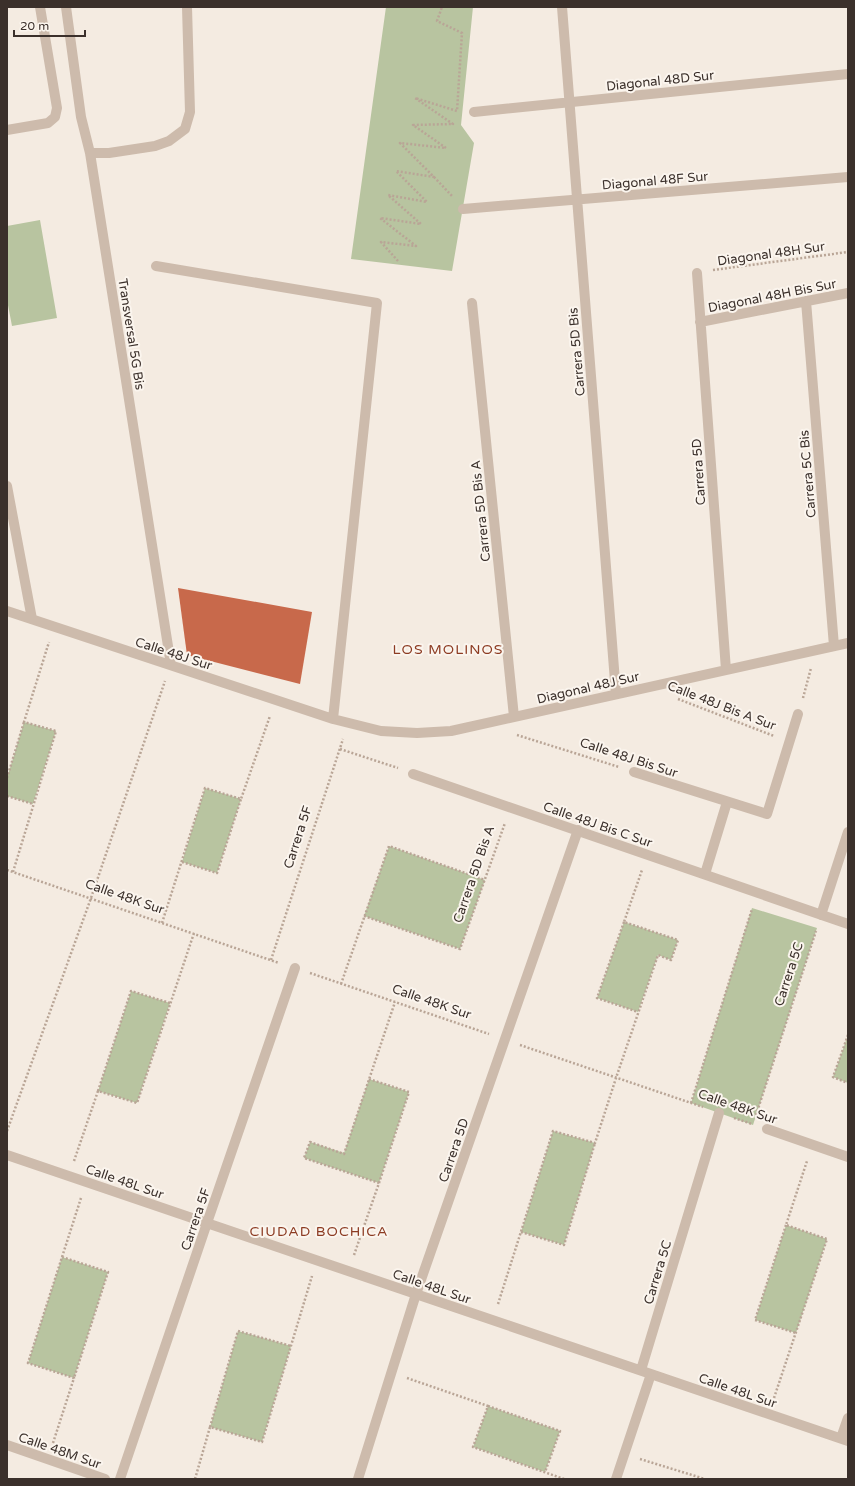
<svg xmlns="http://www.w3.org/2000/svg" width="855" height="1486" viewBox="0 0 855 1486" font-family="'Varela Round',sans-serif">
	<style>
		.green { fill: #b8c4a0 }
		.building { fill: #c8694b }
		.lines { fill: none; stroke-linecap: round; stroke-linejoin: round }
		.path { stroke: #b9a596; stroke-width: 2.5; stroke-dasharray: 2 2; stroke-linecap: butt }
		.minor { stroke: #cdbbac; stroke-width: 10 }
		.labels { text-anchor: middle; stroke-width: 4; stroke-linejoin: round; paint-order: stroke }
		.street-label { font-size: 13px; fill: #3b302b; stroke: #fbf5ee }
		.neighbourhood-label { font-size: 14px; letter-spacing: 1px; fill: #8c3b22; stroke: #fbf5ee }
	</style>
	<rect width="100%" height="100%" fill="#f4ebe1"/>
	<!-- green -->
	<path class="green" d="M386,7H473L461,125L474,143L452,271L351,259Z
		M40,220L57,318L12,326L7,300V226Z
		M24,722L56,731L33,804L7,796V778Z
		M205,788L241,799L217,873L182,862Z
		M389,846L485,880L460,949L364,916Z
		M752,908L817,928L753,1125L691,1103Z
		M624,922L678,940L671,960L658,955L638,1012L597,998Z
		M131,991L170,1003L137,1103L98,1091Z
		M848,1035V1083L833,1077Z
		M369,1079L409,1092L379,1183L304,1158L310,1142L344,1153Z
		M553,1131L595,1143L564,1245L521,1232Z
		M786,1225L827,1239L796,1333L755,1320Z
		M62,1257L108,1272L74,1378L28,1363Z
		M238,1331L291,1346L262,1442L210,1427Z
		M488,1406L560,1431L545,1472L473,1447Z"/>
	<!-- building -->
	<path class="building" d="M178,588L312,612L300,684L187,655Z"/>
	<g class="lines">
		<!-- path -->
		<path class="path" d="M434,177L452,196
			M398,261L381,242L416,246L380,218L421,224L388,195L427,202L396,171L434,177L400,143L446,148L413,125L453,124L415,98L457,111L462,33L437,21L442,7
			M713,270L848,252
			M803,698L811,668
			M678,699L774,736
			M517,735L619,767
			M340,749L398,768
			M7,778L24,722
			M7,796L33,804
			M182,862L217,873L241,799
			M7,870L279,963
			M13,872L56,731L24,722L49,642
			M364,916L460,949L505,823
			M624,922L597,998L638,1012
			M162,923L205,788L241,799L270,716
			M271,960L343,739
			M310,973L489,1034
			M341,984L389,846L485,880
			M848,1035L833,1077L848,1083
			M520,1045L703,1107
			M369,1079L409,1092L379,1183
			M98,1091L131,991L170,1003
			M691,1103L752,909
			M756,1115L816,931
			M734,1118L752,1124
			M7,1131L91,898L165,681
			M74,1161L98,1091L137,1103L194,933
			M786,1225L755,1320L796,1333
			M521,1232L564,1245L595,1143
			M354,1255L379,1183L304,1158L310,1142L344,1154L395,1002
			M62,1257L108,1272L74,1378
			M498,1304L553,1131L595,1143L616,1078L658,955L671,960L678,940L624,922L642,870
			M407,1378L488,1406L473,1447L564,1479
			M774,1398L827,1239L786,1225L807,1161
			M488,1406L560,1431L545,1472
			M210,1427L238,1331L291,1346
			M53,1443L74,1378L28,1363L81,1198
			M640,1459L705,1479
			M195,1479L210,1427L262,1442L312,1276"/>
		<!-- minor -->
		<path class="minor" d="M66,7L81,117L90,153L171,665
			M562,7L616,694
			M474,112L848,74
			M7,130L48,123L55,117L57,108L40,7
			M90,153H109L155,146L169,141L185,129L190,112L187,7
			M463,209L848,177
			M156,266L377,303L333,719
			M697,273L726,670
			M806,301L834,646
			M472,303L514,717
			M700,322L848,293
			M7,486L32,619
			M7,611L333,719L381,731L417,733L451,731L848,643
			M634,772L767,814L798,714
			M413,774L848,924
			M705,874L727,802
			M821,915L848,832
			M767,1129L848,1157
			M7,1155L848,1441
			M641,1370L719,1113
			M841,1438L848,1418
			M7,1445L105,1479
			M120,1479L207,1223L295,968
			M358,1479L416,1294L578,830
			M616,1479L651,1374"/>
	</g>
	<g class="labels">
		<!-- street labels -->
		<g class="street-label">
			<text transform="translate(660 80) rotate(-6)" y="5">Diagonal 48D Sur</text>
			<text transform="translate(655 180) rotate(-5)" y="5">Diagonal 48F Sur</text>
			<text transform="translate(771 253) rotate(-8)" y="5">Diagonal 48H Sur</text>
			<text transform="translate(772 295) rotate(-11)" y="5">Diagonal 48H Bis Sur</text>
			<text transform="translate(132 334) rotate(81)" y="5">Transversal 5G Bis</text>
			<text transform="translate(576 352) rotate(-95)" y="5">Carrera 5D Bis</text>
			<text transform="translate(698 472) rotate(-94)" y="5">Carrera 5D</text>
			<text transform="translate(807 474) rotate(-95)" y="5">Carrera 5C Bis</text>
			<text transform="translate(480 511) rotate(-96)" y="5">Carrera 5D Bis A</text>
			<text transform="translate(174 653) rotate(18)" y="5">Calle 48J Sur</text>
			<text transform="translate(588 687) rotate(-13)" y="5">Diagonal 48J Sur</text>
			<text transform="translate(722 705) rotate(21)" y="5">Calle 48J Bis A Sur</text>
			<text transform="translate(629 757) rotate(18)" y="5">Calle 48J Bis Sur</text>
			<text transform="translate(598 824) rotate(19)" y="5">Calle 48J Bis C Sur</text>
			<text transform="translate(297 837) rotate(-72)" y="5">Carrera 5F</text>
			<text transform="translate(473 874) rotate(-71)" y="5">Carrera 5D Bis A</text>
			<text transform="translate(125 896) rotate(19)" y="5">Calle 48K Sur</text>
			<text transform="translate(788 974) rotate(-72)" y="5">Carrera 5C</text>
			<text transform="translate(432 1001) rotate(19)" y="5">Calle 48K Sur</text>
			<text transform="translate(738 1106) rotate(19)" y="5">Calle 48K Sur</text>
			<text transform="translate(453 1150) rotate(-71)" y="5">Carrera 5D</text>
			<text transform="translate(125 1181) rotate(19)" y="5">Calle 48L Sur</text>
			<text transform="translate(195 1219) rotate(-71)" y="5">Carrera 5F</text>
			<text transform="translate(657 1272) rotate(-73)" y="5">Carrera 5C</text>
			<text transform="translate(432 1286) rotate(19)" y="5">Calle 48L Sur</text>
			<text transform="translate(738 1390) rotate(19)" y="5">Calle 48L Sur</text>
			<text transform="translate(60 1450) rotate(19)" y="5">Calle 48M Sur</text>
		</g>
		<!-- neighbourhood labels -->
		<g class="neighbourhood-label">
			<text x="448" y="654">LOS MOLINOS</text>
			<text x="319" y="1236">CIUDAD BOCHICA</text>
		</g>
	</g>
	<!-- border -->
	<rect width="855" height="1486" fill="none" stroke="#3b302b" stroke-width="16"/>
	<!-- scale -->
	<path d="M14 30v6h71v-6" fill="none" stroke="#3b302b" stroke-width="2"/>
	<text x="20" y="30" font-size="12" fill="#3b302b" stroke="#fbf5ee" stroke-width="3" paint-order="stroke">20 m</text>
</svg>
